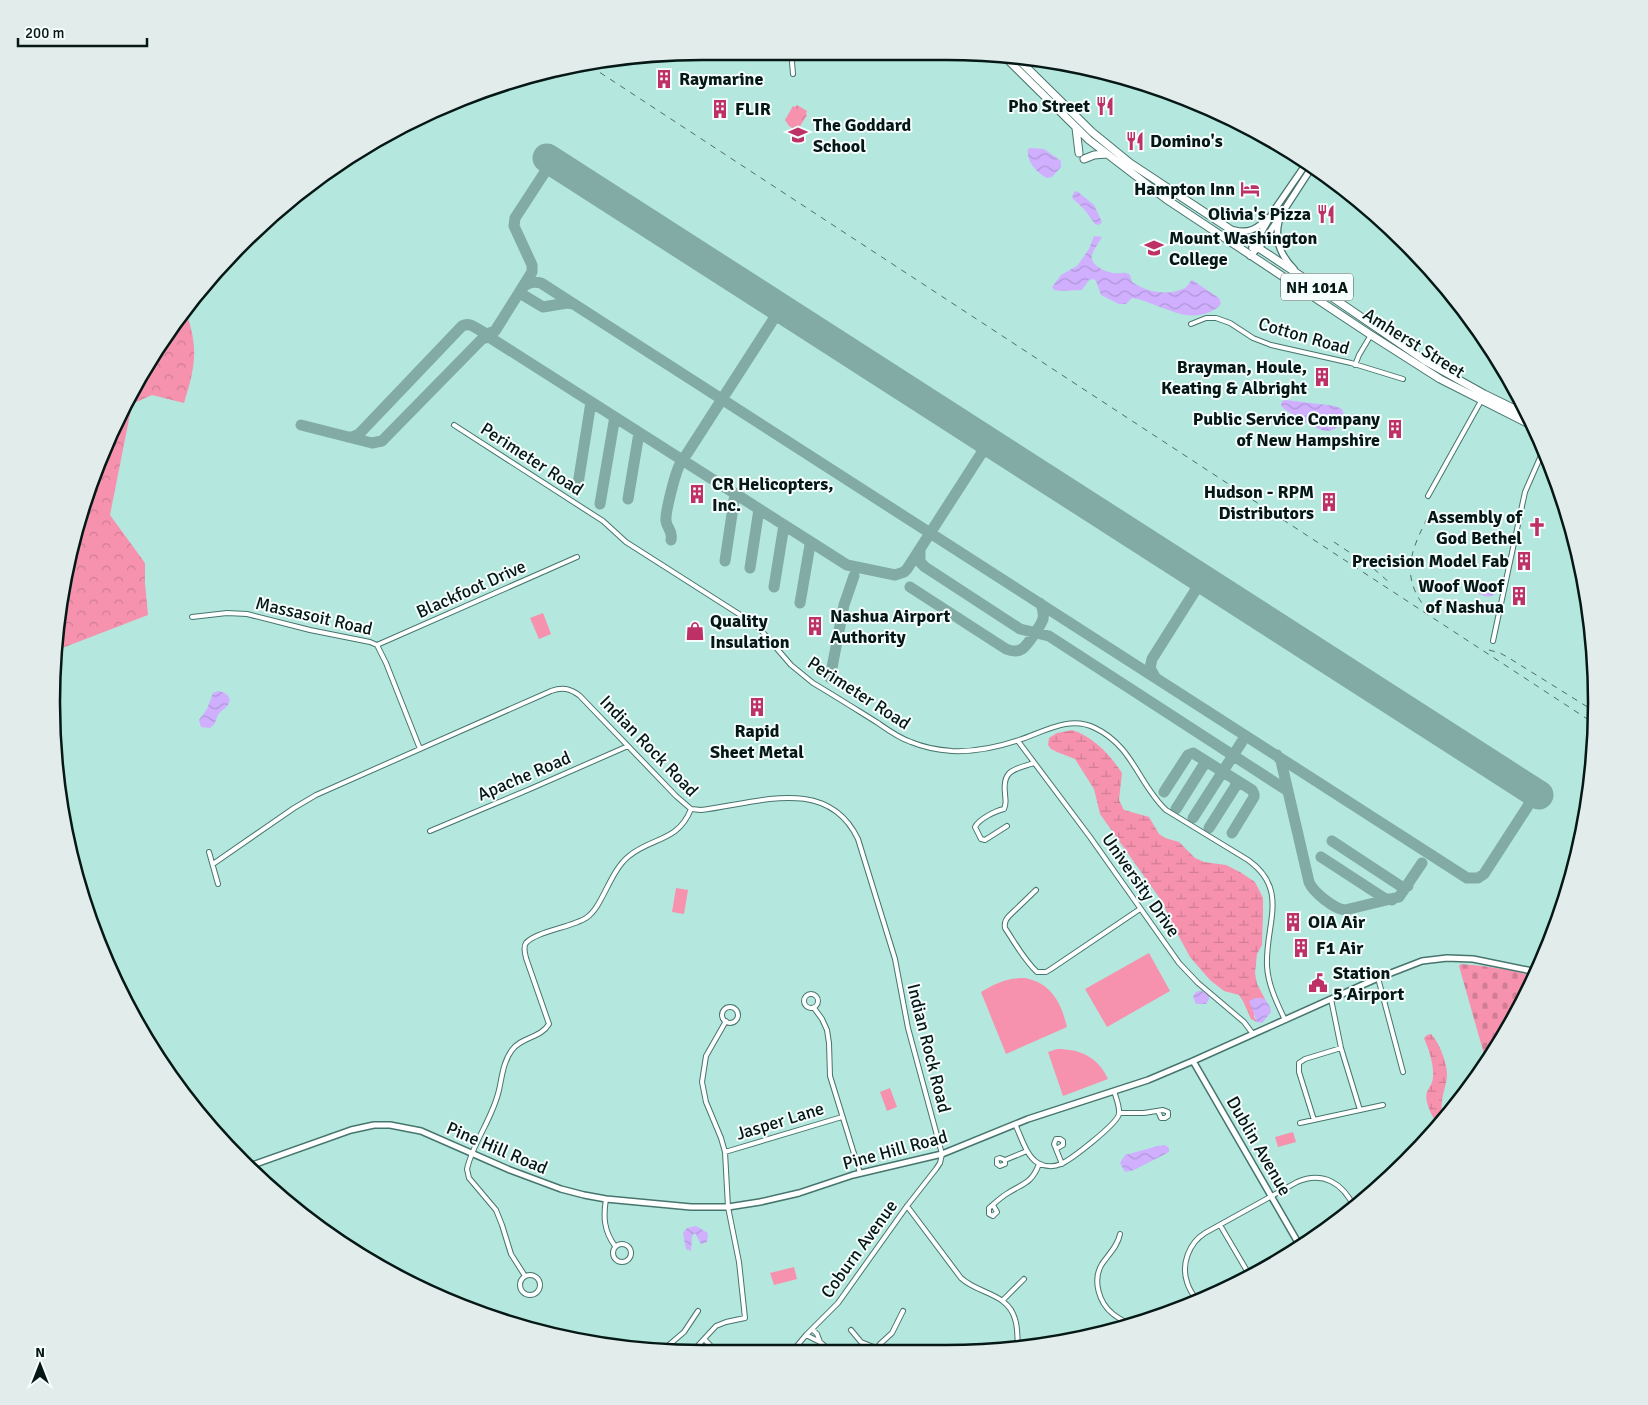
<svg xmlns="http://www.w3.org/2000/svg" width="1648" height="1405" viewBox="0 0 1648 1405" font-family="Signika,sans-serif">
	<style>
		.wetland { fill: url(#wetland-marsh) }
		.cemetery { fill: url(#cemetery-stones) }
		.park { fill: url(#park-crowns) }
		.pitch { fill: #f692ae }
		.water { fill: url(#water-waves) }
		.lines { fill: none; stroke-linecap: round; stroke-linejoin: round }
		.taxiway { stroke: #81aba4; stroke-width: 11 }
		.runway { stroke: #81aba4; stroke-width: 29 }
		.street-casing { stroke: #46756d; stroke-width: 6 }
		.secondary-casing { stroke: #46756d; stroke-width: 8 }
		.primary-casing { stroke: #46756d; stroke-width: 8 }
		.highway-casing { stroke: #46756d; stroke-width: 9 }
		.street { stroke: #fff; stroke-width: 4 }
		.secondary { stroke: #fff; stroke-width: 5 }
		.primary { stroke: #fff; stroke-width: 5.5 }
		.highway { stroke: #fff; stroke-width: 7 }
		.rail { stroke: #4e6f69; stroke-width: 1; stroke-dasharray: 6 6; stroke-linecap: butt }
		.labels { text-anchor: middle; stroke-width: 4; stroke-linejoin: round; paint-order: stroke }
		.shield { fill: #f5fefc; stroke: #4d5d5a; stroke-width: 1 }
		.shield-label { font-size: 16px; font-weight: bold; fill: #051815 }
		.poi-label { font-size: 18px; font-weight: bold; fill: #051815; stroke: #f5fefc; text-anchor: start }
		.street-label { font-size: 18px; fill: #051815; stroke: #f5fefc }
		.rim { fill: none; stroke: #051815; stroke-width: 2.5 }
	</style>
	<defs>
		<pattern id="wetland-marsh" width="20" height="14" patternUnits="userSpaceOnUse" patternTransform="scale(1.25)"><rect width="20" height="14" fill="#f692ae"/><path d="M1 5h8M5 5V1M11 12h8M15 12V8" fill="none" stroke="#d17d95"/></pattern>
		<pattern id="cemetery-stones" width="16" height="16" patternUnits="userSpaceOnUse" patternTransform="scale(1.25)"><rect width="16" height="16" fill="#f692ae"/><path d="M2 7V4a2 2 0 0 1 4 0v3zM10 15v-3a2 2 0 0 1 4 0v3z" fill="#d17d95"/></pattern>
		<pattern id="park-crowns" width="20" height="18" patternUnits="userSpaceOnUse" patternTransform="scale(1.25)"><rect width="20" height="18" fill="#f692ae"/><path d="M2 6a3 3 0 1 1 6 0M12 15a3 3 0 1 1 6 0" fill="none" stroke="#d17d95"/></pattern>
		<pattern id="water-waves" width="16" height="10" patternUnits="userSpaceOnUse" patternTransform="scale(1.25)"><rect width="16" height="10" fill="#cfaffe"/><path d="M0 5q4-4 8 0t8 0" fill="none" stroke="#b096d9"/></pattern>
	</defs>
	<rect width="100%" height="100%" fill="#b4e7de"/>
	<!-- wetland -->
	<path class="wetland" d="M1072,730C1094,737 1110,755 1122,773L1119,800L1124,810L1149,817L1159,834L1165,838L1179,842L1195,858L1204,862L1226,865L1240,872L1255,882L1263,898V914L1262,945L1257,954L1255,973L1257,984L1265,999L1255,998L1254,1017L1257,1022L1251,1019L1243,1001L1239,995L1224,991L1210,980L1190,957L1170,920L1163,903L1100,814L1094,789L1075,759L1057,752L1051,749L1048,745L1049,738L1057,733Z
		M1431,1034C1439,1042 1447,1063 1447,1074C1447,1083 1443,1092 1442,1101C1441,1108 1442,1114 1441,1121L1436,1122C1431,1114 1424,1101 1427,1092C1429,1087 1433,1083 1433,1077C1434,1064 1429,1050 1424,1038L1427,1035Z"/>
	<!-- cemetery -->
	<path class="cemetery" d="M1461,964C1474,965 1527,970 1534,979L1530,990L1486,1061L1459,966Z"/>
	<!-- park -->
	<path class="park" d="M797,105L807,111L806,114L807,115L797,131L789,126L785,120L793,106L795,107Z
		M186,312C199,349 195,367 184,403L152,395L132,404L110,515L145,563V583L148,615L57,650V617L101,454L161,340Z"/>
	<!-- pitch -->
	<path class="pitch" d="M543,613L551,634L539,639L530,618Z
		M676,888L688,890L684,914L672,912Z
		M1149,953L1170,991L1107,1027L1085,989Z
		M1025,978C1051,983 1061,1002 1067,1027L1006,1054L981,992C996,983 1007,978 1025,978Z
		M1057,1049C1080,1049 1098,1057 1108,1079L1063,1096L1048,1052Z
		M890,1088L897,1107L887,1111L880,1092Z
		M1293,1132L1296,1142L1278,1147L1275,1137Z
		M794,1267L797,1279L774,1285L770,1273Z"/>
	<!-- water -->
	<path class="water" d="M1031,148L1044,149L1061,161V167L1052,177L1047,178C1037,173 1026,162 1028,149Z
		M1077,191L1094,205L1102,222L1099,225L1095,224L1084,209L1072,198L1074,192Z
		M1094,236L1102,237C1099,243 1094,248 1092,255C1089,265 1107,273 1115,273C1121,274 1124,271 1130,275L1132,282C1147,292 1166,296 1183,289C1188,287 1188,283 1192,280L1219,298L1221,303C1216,313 1197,317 1186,315C1172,313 1152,303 1138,299L1132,298L1126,304H1119L1101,295L1096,281L1094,279L1089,280L1082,290L1061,291L1054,290L1052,287L1061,275L1077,266L1089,249Z
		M1286,400L1335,406L1342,409L1345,418C1342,425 1334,431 1326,431C1317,430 1291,414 1283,408L1281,405L1282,401Z
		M1489,586H1495L1497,593C1491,597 1485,598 1478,593L1480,588Z
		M218,691C226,692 234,698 227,706C224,710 220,711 218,715C215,721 216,724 210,728L201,727L199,720L207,709L213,693Z
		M1198,991H1202L1209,996V999L1206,1004H1196L1193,997L1195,993Z
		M1255,998L1265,999L1270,1007L1271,1012L1262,1023L1257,1022L1249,1001Z
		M1165,1145L1169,1148V1152L1134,1170L1125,1172L1120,1163L1125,1155L1158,1146Z
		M696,1226L708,1233L707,1242L701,1244L695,1233L692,1236L691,1251L686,1249L683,1233L687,1228Z"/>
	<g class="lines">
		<!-- taxiway -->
		<path class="taxiway" d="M765,299C772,306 775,310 773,320L782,315L795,318
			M574,304L567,303L543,307L523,295C518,284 533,281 541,283L1467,878H1478L1484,874L1528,806C1531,796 1528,791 1521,784
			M301,425L372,443L382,441L482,339L489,337L847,565L895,575L904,572L907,569L981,454L990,449L1001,450
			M974,433L982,443L981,454
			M348,437H352L359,434L462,326C472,321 478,331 487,334L495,331L532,272V265L514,226L515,218L545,172L560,167
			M578,484L591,402
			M628,499L639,433
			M600,504L614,422L616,418
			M671,540C673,530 667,529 666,521C665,512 675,475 679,466L773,320
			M920,550V562L925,567L1020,629L1049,636L1288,791
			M725,561L735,494
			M750,568L759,509
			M1189,571L1196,583L1195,591
			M774,587L784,525
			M910,587L1006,649C1011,651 1017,652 1022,649C1027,646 1041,625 1043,619C1044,613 1043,608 1040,603
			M800,603L810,545L809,541
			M1155,677L1150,668L1152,659L1195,591C1204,584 1210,586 1220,591
			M830,678L844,605L854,576
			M1277,755L1281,761L1309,882C1313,892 1334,909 1345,910L1399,897L1422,863
			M1164,792L1188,755L1193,753L1252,790L1254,794V797L1232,833
			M1176,809L1203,766L1207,763L1210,764
			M1193,818L1243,740L1245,738H1249
			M1209,828L1235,787L1236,783L1234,779
			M1332,841L1402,887L1408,886
			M1321,857L1384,898L1392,900"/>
		<!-- runway -->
		<path class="runway" d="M547,158L1539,795"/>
		<!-- street casing -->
		<g class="street-casing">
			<path id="street" d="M793,74L792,62L794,53
				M1191,324L1206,318H1216L1230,323L1253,338L1271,345L1351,363L1403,379
				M1355,365L1359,355L1371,335
				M454,425L603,521L626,542L753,623L760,629L791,665L813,683C835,696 857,710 878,723C888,730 899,738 911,742C923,747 938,750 952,751C974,752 998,747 1019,740C1044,732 1069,715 1095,728C1133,746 1139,785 1166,810L1248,860C1290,890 1265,924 1267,966C1268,985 1277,1003 1285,1020
				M1428,496L1481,401
				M192,617L227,613L247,614L310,630L370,642L377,645L386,663L420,749
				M1493,641L1525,492L1543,451
				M377,645L577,557
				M1018,741L1090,837L1179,963L1198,983L1244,1022L1253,1034
				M1007,826L985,840L981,839L975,827C979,819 995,811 1004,809C1007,803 1005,799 1005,793C1002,769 1016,769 1034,763
				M430,831L530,789L628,746
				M209,852L218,884
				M213,864L294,808L316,795L551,691C562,687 570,688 580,696L676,796L691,809L701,810C755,804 827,774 858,839L895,959L908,1028L942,1154L940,1163L936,1169L907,1206L838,1303L806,1335L791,1353
				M1036,890L1009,916C1005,920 1004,923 1005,928C1015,943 1024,960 1037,972H1046L1051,969L1140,909
				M1378,978L1403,1072
				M804 1001a7 7 0 1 1 14 0a7 7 0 1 1-14 0Z
				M1331,999L1341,1048L1360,1110
				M722 1015a8 8 0 1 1 16 0a8 8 0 1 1-16 0Z
				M814,1008L822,1019L827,1030L829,1043L830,1076L860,1173
				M1119,1113H1144L1163,1110L1168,1112V1116L1165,1118H1161L1158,1111
				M1314,1120L1299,1072V1063L1305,1059L1341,1048
				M1300,1123L1383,1105
				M1015,1124C1021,1136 1026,1156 1038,1163C1045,1167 1054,1167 1061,1164C1072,1159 1117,1124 1119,1114C1120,1107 1116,1098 1114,1091
				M1056,1149L1063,1145V1141L1060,1139H1056L1054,1144L1062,1164
				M725,1152L842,1117
				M1005,1160V1164L1000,1166L997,1164V1159L1000,1158L1005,1160L1027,1151
				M606,1199C603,1217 604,1231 615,1246
				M993,1205L997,1212L993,1216L989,1214V1208C995,1203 1001,1197 1008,1193C1024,1183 1032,1183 1039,1164
				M907,1206L961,1278C978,1294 1008,1293 1015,1319C1018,1328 1017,1337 1018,1346
				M1220,1225L1250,1276
				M1120,1234C1118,1246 1108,1255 1102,1264C1092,1280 1099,1303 1113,1314C1118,1318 1124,1321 1129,1324
				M613 1253a9 9 0 1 1 18 0a9 9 0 1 1-18 0Z
				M520 1285a10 10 0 1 1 20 0a10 10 0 1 1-20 0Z
				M525,1276L511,1254L502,1225L496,1210L469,1178L467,1169C473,1142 493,1118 499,1090C502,1077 503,1062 512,1050C521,1037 541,1038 549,1024L526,958C525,954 523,947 526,943C535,932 572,927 586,918C603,907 609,872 629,856C652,837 678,842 691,809
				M1003,1300L1024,1279
				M1197,1300C1193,1295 1189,1289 1187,1282C1181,1264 1189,1243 1205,1233L1297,1182C1323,1171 1343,1183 1354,1207
				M812,1329L817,1334L820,1342
				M851,1330L861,1342L876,1348
				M806,1335L820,1342L832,1352L837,1353
				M705,1340L710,1345L714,1354
				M663,1350L684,1332L698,1311
				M691,1353L716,1326L726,1322L745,1318L739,1262L728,1207L725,1152L721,1138L706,1102L702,1082L706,1056L726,1021
				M874,1353L880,1344L892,1333L903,1311"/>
		</g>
		<!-- secondary casing -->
		<g class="secondary-casing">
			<path id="secondary" d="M1193,1061L1300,1246
				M247,1167L351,1130L374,1125H390L421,1131L510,1170L561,1189L584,1195L606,1199L691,1207H728L760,1202L799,1193L853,1175L942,1154L1028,1119L1148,1080L1193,1061L1378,978L1422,961L1447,958L1473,959L1537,972"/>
		</g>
		<!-- primary casing -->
		<g class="primary-casing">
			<path id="primary" d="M1279,221C1274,240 1281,256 1294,269
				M1234,230C1248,234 1258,229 1267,218
				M1252,248L1275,209L1306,164
				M1250,256L1262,244L1312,167"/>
		</g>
		<!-- highway casing -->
		<g class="highway-casing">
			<path id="highway" d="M1004,56L1089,140L1166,199L1371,335L1440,379L1531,425
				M1016,57L1092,132L1130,163L1301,276L1427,362L1484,394L1527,415
				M1076,128L1079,153
				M1084,159L1094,155L1107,154"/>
		</g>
		<!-- street -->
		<use href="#street" class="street"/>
		<!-- secondary -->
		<use href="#secondary" class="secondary"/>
		<!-- primary -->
		<use href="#primary" class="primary"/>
		<!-- highway -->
		<use href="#highway" class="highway"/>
		<!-- rail -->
		<path class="rail" d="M590,66L1595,724
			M1334,542L1373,568L1391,584
			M1429,612C1397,576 1412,548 1431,511
			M1489,650L1500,653L1509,658L1594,711"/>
	</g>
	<!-- icons -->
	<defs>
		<g id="building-bare" transform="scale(1.5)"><path d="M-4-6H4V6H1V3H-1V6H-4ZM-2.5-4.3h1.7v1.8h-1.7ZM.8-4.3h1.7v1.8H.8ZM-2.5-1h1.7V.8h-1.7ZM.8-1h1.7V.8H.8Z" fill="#bd3166" stroke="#f5fefc" stroke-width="2.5" paint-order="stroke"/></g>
		<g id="restaurant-bare" transform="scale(1.5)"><path d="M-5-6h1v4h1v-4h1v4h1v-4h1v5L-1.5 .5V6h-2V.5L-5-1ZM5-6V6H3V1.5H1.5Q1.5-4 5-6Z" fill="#bd3166" stroke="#f5fefc" stroke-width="2.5" paint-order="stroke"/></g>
		<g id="school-bare" transform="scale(1.5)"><path d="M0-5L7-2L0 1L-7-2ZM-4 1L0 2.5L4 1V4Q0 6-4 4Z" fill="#bd3166" stroke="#f5fefc" stroke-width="2.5" paint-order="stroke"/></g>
		<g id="hotel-bare" transform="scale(1.5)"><path d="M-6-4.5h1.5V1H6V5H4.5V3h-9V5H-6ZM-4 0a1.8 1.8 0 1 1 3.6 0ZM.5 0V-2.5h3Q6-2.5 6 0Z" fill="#bd3166" stroke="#f5fefc" stroke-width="2.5" paint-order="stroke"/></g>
		<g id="university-bare" transform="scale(1.5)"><path d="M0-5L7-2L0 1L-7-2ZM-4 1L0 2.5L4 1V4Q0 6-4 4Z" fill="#bd3166" stroke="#f5fefc" stroke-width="2.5" paint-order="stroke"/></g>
		<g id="church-bare" transform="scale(1.5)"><path d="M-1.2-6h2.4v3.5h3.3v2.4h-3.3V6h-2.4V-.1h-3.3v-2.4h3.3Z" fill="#bd3166" stroke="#f5fefc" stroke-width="2.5" paint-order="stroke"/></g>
		<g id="shop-bare" transform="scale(1.5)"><path d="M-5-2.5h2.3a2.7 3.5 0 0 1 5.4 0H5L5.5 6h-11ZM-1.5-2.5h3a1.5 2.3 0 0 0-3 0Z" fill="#bd3166" stroke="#f5fefc" stroke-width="2.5" paint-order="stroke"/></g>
		<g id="civic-bare" transform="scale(1.5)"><path d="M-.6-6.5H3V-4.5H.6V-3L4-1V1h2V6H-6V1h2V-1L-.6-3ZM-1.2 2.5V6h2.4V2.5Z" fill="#bd3166" stroke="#f5fefc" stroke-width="2.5" paint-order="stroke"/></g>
	</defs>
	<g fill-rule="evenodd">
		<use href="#building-bare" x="664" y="79"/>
		<use href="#restaurant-bare" x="1105" y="106"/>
		<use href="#building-bare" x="720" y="109"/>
		<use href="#school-bare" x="798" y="135"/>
		<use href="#restaurant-bare" x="1135" y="141"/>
		<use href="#hotel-bare" x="1250" y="189"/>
		<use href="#restaurant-bare" x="1326" y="214"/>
		<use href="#university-bare" x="1154" y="248"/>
		<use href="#building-bare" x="1322" y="377"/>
		<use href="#building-bare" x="1395" y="429"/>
		<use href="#building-bare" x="697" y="494"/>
		<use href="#building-bare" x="1329" y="502"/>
		<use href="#church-bare" x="1537" y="527"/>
		<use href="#building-bare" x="1524" y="561"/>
		<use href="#building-bare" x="1519" y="596"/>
		<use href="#building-bare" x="815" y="626"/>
		<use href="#shop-bare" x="695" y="631"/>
		<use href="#building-bare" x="757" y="707"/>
		<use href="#building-bare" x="1293" y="922"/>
		<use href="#building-bare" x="1301" y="948"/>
		<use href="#civic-bare" x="1318" y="983"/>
	</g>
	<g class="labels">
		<!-- shield labels -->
		<rect class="shield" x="1281" y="273.5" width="72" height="27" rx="4"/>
		<g class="shield-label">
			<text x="1317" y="293">NH 101A</text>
		</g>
		<!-- poi labels -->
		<g class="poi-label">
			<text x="679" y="85">Raymarine</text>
			<text x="1090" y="112" text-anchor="end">Pho Street</text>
			<text x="735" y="115">FLIR</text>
			<text x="813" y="131">The Goddard<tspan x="813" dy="21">School</tspan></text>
			<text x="1150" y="147">Domino's</text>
			<text x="1235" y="195" text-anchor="end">Hampton Inn</text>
			<text x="1311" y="220" text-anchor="end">Olivia's Pizza</text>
			<text x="1169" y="244">Mount Washington<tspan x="1169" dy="21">College</tspan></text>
			<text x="1307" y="373" text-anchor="end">Brayman, Houle,<tspan x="1307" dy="21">Keating &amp; Albright</tspan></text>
			<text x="1380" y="425" text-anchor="end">Public Service Company<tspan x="1380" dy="21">of New Hampshire</tspan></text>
			<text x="712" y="490">CR Helicopters,<tspan x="712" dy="21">Inc.</tspan></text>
			<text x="1314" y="498" text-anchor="end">Hudson - RPM<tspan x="1314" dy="21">Distributors</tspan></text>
			<text x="1522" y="523" text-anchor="end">Assembly of<tspan x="1522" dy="21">God Bethel</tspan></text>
			<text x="1509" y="567" text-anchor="end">Precision Model Fab</text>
			<text x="1504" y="592" text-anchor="end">Woof Woof<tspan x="1504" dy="21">of Nashua</tspan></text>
			<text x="830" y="622">Nashua Airport<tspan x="830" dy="21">Authority</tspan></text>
			<text x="710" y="627">Quality<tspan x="710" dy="21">Insulation</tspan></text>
			<text x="757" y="737" text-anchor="middle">Rapid<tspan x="757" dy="21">Sheet Metal</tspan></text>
			<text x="1308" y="928">OIA Air</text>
			<text x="1316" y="954">F1 Air</text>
			<text x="1333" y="979">Station<tspan x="1333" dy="21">5 Airport</tspan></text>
		</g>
		<!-- street labels -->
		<g class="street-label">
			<text transform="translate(1304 336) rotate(16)" y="6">Cotton Road</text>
			<text transform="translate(1414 343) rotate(32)" y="6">Amherst Street</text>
			<text transform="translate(532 459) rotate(33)" y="6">Perimeter Road</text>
			<text transform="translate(471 589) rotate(-24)" y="6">Blackfoot Drive</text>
			<text transform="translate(314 616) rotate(13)" y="6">Massasoit Road</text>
			<text transform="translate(859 693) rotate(33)" y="6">Perimeter Road</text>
			<text transform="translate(649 746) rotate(46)" y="6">Indian Rock Road</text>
			<text transform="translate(524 776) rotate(-23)" y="6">Apache Road</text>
			<text transform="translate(1141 885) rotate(55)" y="6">University Drive</text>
			<text transform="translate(929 1048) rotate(76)" y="6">Indian Rock Road</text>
			<text transform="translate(780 1121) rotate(-17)" y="6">Jasper Lane</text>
			<text transform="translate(1259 1146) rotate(60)" y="6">Dublin Avenue</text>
			<text transform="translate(497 1148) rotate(23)" y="6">Pine Hill Road</text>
			<text transform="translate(895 1150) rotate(-15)" y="6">Pine Hill Road</text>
			<text transform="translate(859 1249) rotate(-54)" y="6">Coburn Avenue</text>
		</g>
	</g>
	<!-- crop -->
	<path d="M0 0H1648V1405H0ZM702 60H946A642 642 0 0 1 1588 702V703A642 642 0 0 1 946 1345H702A642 642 0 0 1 60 703V702A642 642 0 0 1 702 60Z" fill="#e2ecea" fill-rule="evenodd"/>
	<path class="rim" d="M702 60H946A642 642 0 0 1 1588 702V703A642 642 0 0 1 946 1345H702A642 642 0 0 1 60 703V702A642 642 0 0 1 702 60Z"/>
	<!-- north arrow -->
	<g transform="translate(40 1365)" stroke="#f5fefc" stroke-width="4" paint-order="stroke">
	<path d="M0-4L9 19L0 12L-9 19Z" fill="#051815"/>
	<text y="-8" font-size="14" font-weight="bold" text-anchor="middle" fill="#051815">N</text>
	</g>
	<!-- scale -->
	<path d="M18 38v8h129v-8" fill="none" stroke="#051815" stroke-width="2.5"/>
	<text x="25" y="38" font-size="15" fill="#051815" stroke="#f5fefc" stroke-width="4" paint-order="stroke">200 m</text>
</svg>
